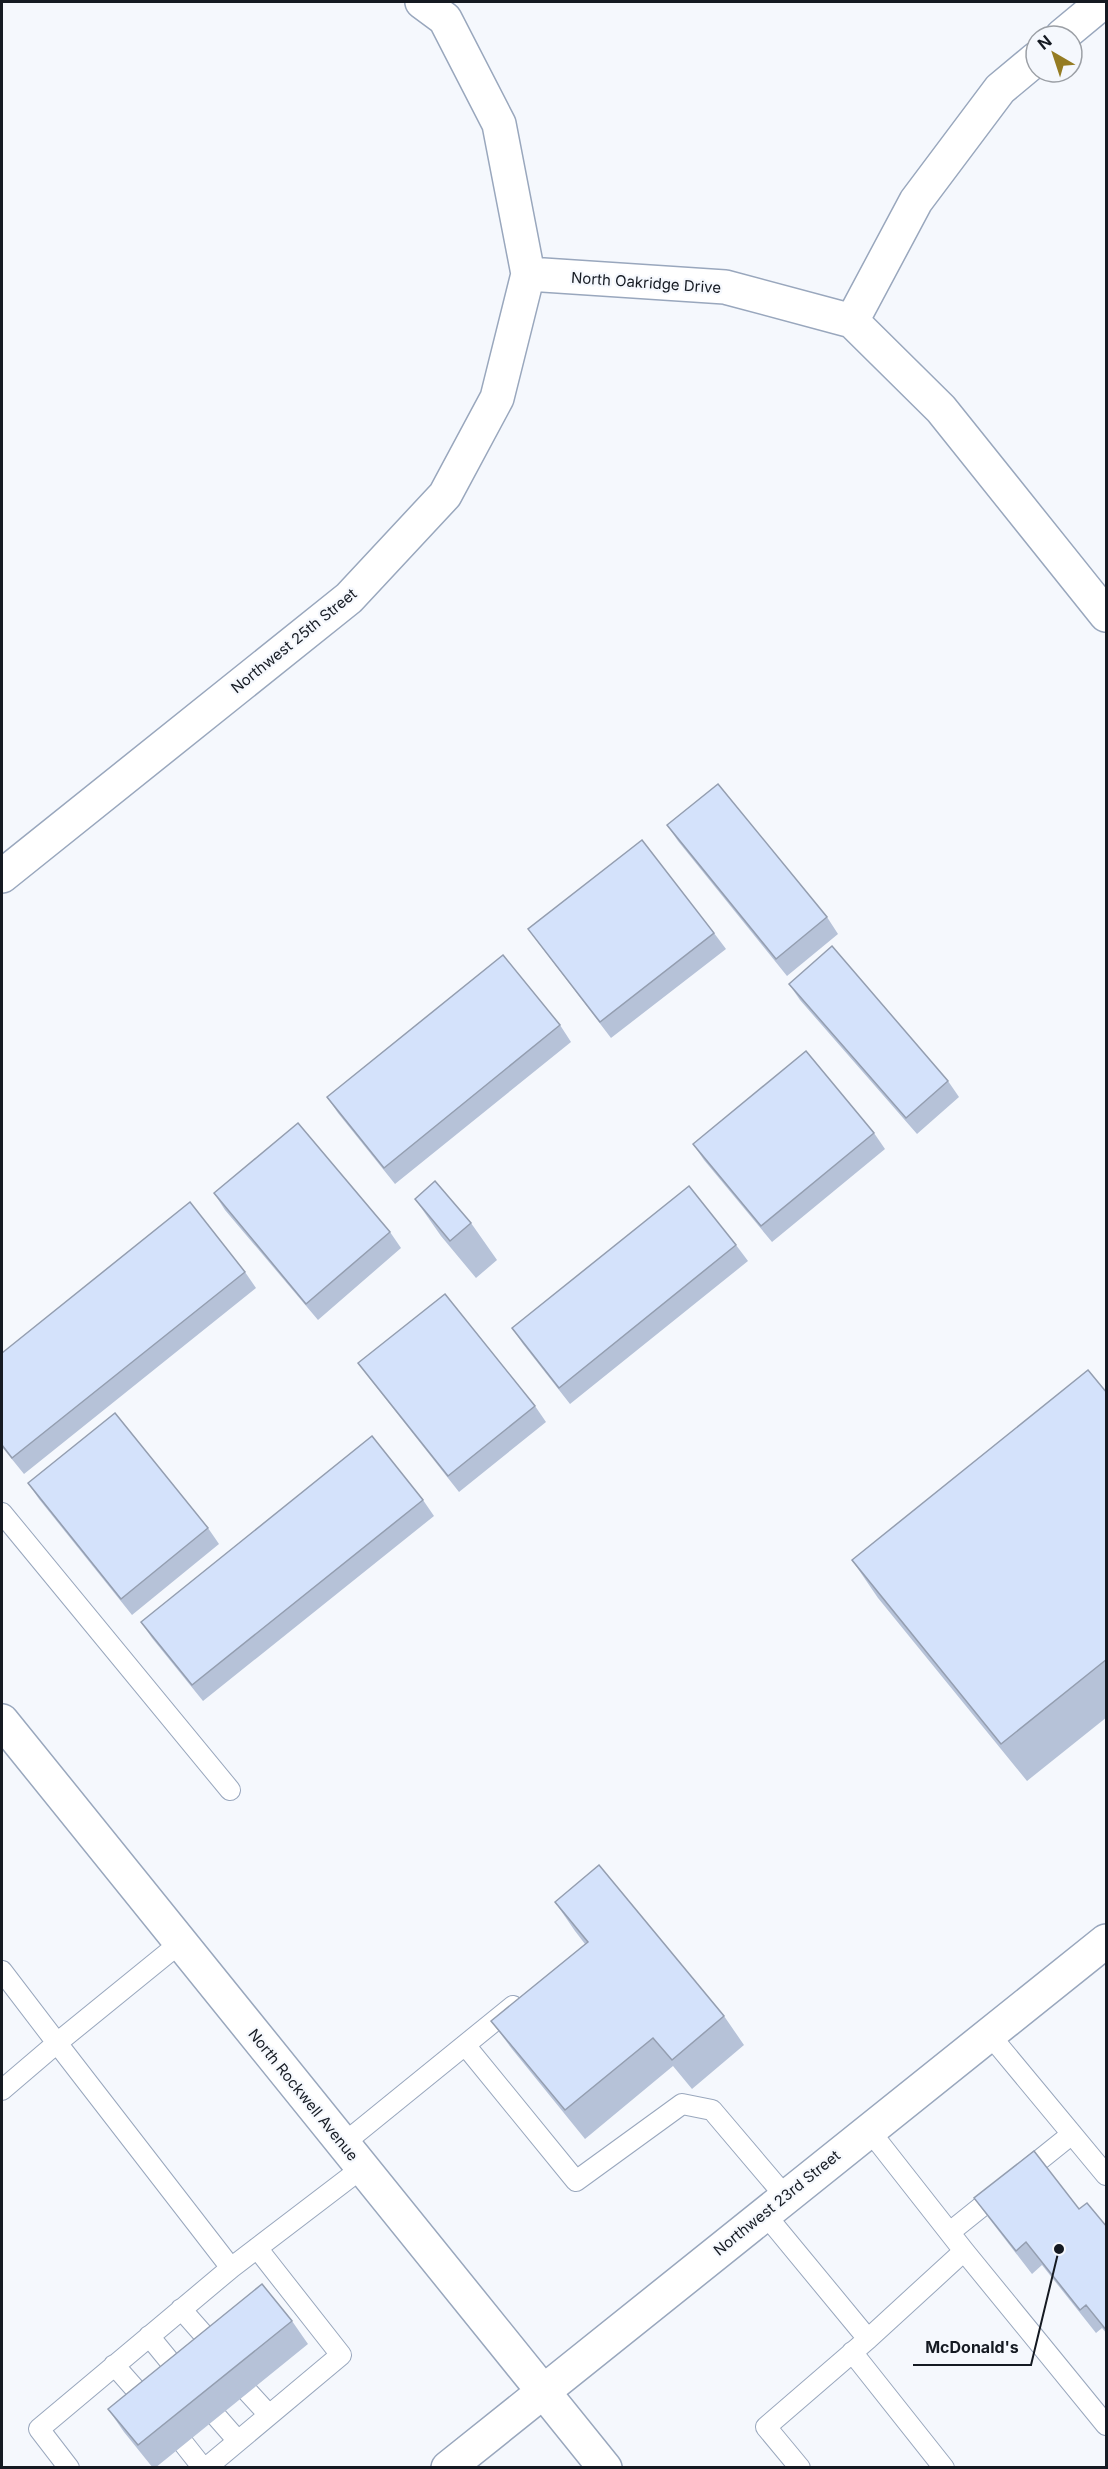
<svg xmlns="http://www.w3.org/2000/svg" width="1108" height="2469" viewBox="0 0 1108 2469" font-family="Inter,sans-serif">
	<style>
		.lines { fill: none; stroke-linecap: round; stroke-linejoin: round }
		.lane-casing { stroke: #99a7bd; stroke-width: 22 }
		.street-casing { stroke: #99a7bd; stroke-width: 36 }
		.secondary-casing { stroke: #99a7bd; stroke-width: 36 }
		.lane { stroke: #fff; stroke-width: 20 }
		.street { stroke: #fff; stroke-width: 33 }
		.secondary { stroke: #fff; stroke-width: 33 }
		.wall { fill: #b6c2d8 }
		.building { fill: #d4e2fb; stroke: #949eb0; stroke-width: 1.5 }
		.labels { text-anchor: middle; stroke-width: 4.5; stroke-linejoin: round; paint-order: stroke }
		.street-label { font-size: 15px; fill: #151a22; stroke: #f5f8fd }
		.leader { fill: none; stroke: #151a22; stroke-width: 2 }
		.callout-dot { fill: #151a22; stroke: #f5f8fd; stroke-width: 2 }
		.callout-label { font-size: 16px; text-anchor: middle; font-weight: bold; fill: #151a22; stroke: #f5f8fd; stroke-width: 4.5; stroke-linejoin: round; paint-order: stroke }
	</style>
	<rect width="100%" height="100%" fill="#f5f8fd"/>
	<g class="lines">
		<!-- lane casing -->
		<g class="lane-casing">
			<path id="lane" d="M2,1513L230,1790
				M2,1971L57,2043L180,1943
				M989,2034L1106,2175
				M465,2045L576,2181L682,2104L712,2110L785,2196
				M2,2090L57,2043L231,2268
				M869,2130L964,2251L1106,2425
				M343,2144L513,2006
				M764,2213L868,2339L964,2251
				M950,2232L1072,2134
				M181,2309L219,2352
				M149,2336L185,2380
				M852,2352L944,2468
				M114,2365L152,2408
				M248,2392L269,2415
				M217,2417L238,2441
				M184,2444L203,2468
				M69,2468L39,2429L231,2268L362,2168
				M206,2468L341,2355L257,2248
				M800,2468L766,2427L868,2339"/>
		</g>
		<!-- street casing -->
		<g class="street-casing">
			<path id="street" d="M1062,36L1103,2
				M528,274L725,287L852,321L941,409L1106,615
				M852,321L916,201L1000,89L1036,59
				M2,876L349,598L445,495L497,398L528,274L499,124L445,19L422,2"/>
		</g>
		<!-- secondary casing -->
		<g class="secondary-casing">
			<path id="secondary" d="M2,1721L605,2468
				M448,2468L1106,1941"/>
		</g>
		<!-- lane -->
		<use href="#lane" class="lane"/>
		<!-- street -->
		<use href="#street" class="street"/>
		<!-- secondary -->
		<use href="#secondary" class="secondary"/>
	</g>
	<!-- wall -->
	<path class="wall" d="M667,825L827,917L838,934L787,976L678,841Z
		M528,929L714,933L726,949L611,1038L540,945Z
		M789,984L948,1081L959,1097L917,1134L800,1000Z
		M560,1025L571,1042L395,1184L338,1113L327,1097Z
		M874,1133L885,1149L772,1242L704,1160L693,1144Z
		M214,1193L390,1232L401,1248L318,1320L225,1210Z
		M415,1199L471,1223L497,1260L476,1278L441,1236Z
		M736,1245L748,1261L570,1404L523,1344L512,1328Z
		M245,1272L256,1288L24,1474L2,1447V1353Z
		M358,1363L535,1406L546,1422L459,1492L370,1379Z
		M1107,1393V1717L1027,1781L878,1598L852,1560Z
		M28,1483L208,1528L219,1544L132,1615L39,1499Z
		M423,1500L434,1516L203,1701L152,1638L141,1622Z
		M555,1902L724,2016L744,2045L692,2089L673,2066L585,2139L512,2049L491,2021L585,1944L575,1931Z
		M974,2198L1079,2209L1107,2227V2334L1102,2328L1096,2333L1042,2265L1032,2274L991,2221Z
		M292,2321L308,2344L155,2468H153L124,2432L108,2409Z"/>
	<!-- building -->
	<path class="building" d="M718,784L827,917L776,959L667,825Z
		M642,840L714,933L600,1022L528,929Z
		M832,946L948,1081L906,1118L789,984Z
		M503,955L560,1025L384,1168L327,1097Z
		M806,1051L874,1133L761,1226L693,1144Z
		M298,1123L390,1232L306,1304L214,1193Z
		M435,1181L471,1223L450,1241L415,1199Z
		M689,1186L736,1245L559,1388L512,1328Z
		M190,1202L245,1272L12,1458L2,1445V1353Z
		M445,1294L535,1406L448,1476L358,1363Z
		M1088,1370L1107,1393V1659L1001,1744L852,1560Z
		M115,1413L208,1528L121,1599L28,1483Z
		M372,1436L423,1500L192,1685L141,1622Z
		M599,1865L724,2016L672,2060L653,2038L565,2110L491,2021L588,1942L555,1902Z
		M1034,2151L1079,2209L1087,2203L1107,2227V2331L1086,2305L1080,2310L1026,2242L1016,2251L974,2198Z
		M262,2284L292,2321L138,2445L108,2409Z"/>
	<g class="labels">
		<!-- street labels -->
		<g class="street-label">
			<text transform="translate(646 283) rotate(4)" y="5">North Oakridge Drive</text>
			<text transform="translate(294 641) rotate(-39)" y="5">Northwest 25th Street</text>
			<text transform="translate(303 2095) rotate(51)" y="5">North Rockwell Avenue</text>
			<text transform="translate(777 2203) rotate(-39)" y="5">Northwest 23rd Street</text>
		</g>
	</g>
	<!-- callouts -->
	<path class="leader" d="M1059 2249L1031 2365H913"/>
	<circle class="callout-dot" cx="1059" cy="2249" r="6"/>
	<g class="callout-label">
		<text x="972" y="2353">McDonald's</text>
	</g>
	<!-- border -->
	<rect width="1108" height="2469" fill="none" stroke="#151a22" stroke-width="6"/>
	<!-- north arrow -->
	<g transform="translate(1054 54) rotate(321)"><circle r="28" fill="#f5f8fd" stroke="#9b9fa5" stroke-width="1.5"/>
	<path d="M0-4.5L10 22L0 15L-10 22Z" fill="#957c23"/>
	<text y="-9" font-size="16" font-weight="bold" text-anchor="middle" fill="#151a22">N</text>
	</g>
</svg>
